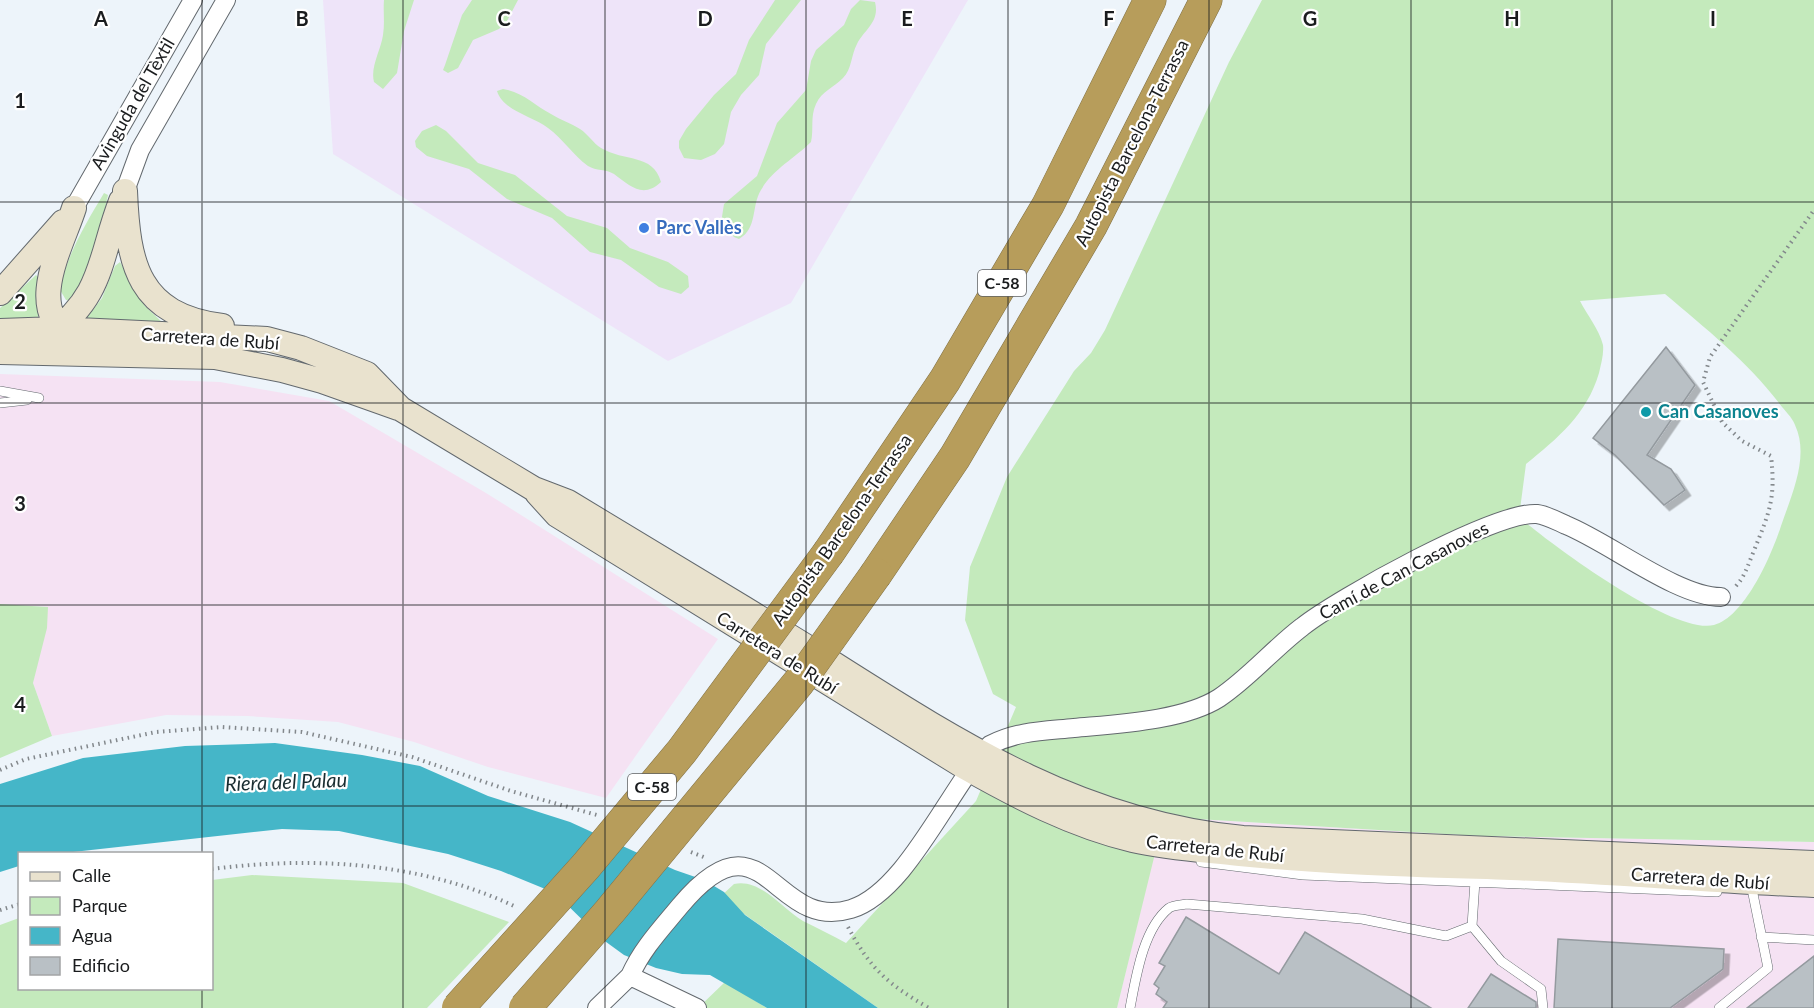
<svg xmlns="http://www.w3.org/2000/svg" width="1814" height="1008" viewBox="0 0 1814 1008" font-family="Lato,sans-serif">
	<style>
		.commercial { fill: #eee4f9 }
		.industrial { fill: #f5e2f3 }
		.green { fill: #c4eabc; fill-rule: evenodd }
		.water { fill: #45b6c8 }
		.building { fill: #b9c0c5; stroke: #949a9f; stroke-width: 1.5; filter: url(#shadow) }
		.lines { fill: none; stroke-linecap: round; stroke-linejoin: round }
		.lane-casing { stroke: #63696e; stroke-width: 10 }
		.street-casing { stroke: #63696e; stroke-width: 20 }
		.secondary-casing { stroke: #63696e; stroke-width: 26 }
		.highway-casing { stroke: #807046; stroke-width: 33 }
		.path { stroke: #83888c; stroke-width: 4; stroke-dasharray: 1.5 4.5; stroke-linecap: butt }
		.lane { stroke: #fff; stroke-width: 9 }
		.street { stroke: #fff; stroke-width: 18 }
		.secondary { stroke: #e9e2ce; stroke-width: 24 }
		.highway { stroke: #b79d5b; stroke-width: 32 }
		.highway-bridge-casing { stroke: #807046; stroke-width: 33; stroke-linecap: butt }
		.highway-bridge { stroke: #b79d5b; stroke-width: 32 }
		.grid { fill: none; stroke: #1a1c1e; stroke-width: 1.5; stroke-opacity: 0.55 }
		.shop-dot { fill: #3f7fe0; stroke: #fff; stroke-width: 2 }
		.culture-dot { fill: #0f9aa8; stroke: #fff; stroke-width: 2 }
		.labels { text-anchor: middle; stroke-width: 4.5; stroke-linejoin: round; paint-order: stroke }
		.shield { fill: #fff; stroke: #5f6062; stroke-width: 1.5 }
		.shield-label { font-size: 16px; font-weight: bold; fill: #1a1c1e }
		.street-label { font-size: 18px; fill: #1a1c1e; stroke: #fff }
		.shop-label { font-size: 18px; font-weight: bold; fill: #366cbe; stroke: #fff; text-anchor: start }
		.culture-label { font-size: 18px; font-weight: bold; fill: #0d838f; stroke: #fff; text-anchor: start }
		.water-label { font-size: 20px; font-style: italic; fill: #192d31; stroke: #fff }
		.grid-label { font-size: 20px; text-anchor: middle; font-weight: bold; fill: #1a1c1e; stroke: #fff; stroke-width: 4.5; stroke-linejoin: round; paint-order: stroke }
	</style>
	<defs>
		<filter id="shadow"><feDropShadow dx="5.5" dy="5.5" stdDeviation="0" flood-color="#0004"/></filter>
	</defs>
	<rect width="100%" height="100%" fill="#edf4fa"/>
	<!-- commercial -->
	<path class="commercial" d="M323,0H968L791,303L668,361L333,154Z"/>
	<!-- industrial -->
	<path class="industrial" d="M0,374L220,382L329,401L486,493L718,639L606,798L488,767L414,742L338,722L248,716L166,715L52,736L33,683L48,607L0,604Z
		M1163,817L1479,836L1814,842V1008H1117Z"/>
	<!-- green -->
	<path class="green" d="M384,0H414L404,31L397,73L383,89L374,82C370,67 381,50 383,35C385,23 383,11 384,0Z
		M472,0H518L507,21L499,29L473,40L458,68L448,73L443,70L445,65L462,15Z
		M775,0H801L766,44L759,75L741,95L731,112L724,144L715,154L701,160L684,158L679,148V141L686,129L714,95L736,74L749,40Z
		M860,0L875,2C880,22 865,29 857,44C851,55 852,69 843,78C833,88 822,91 816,104C810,117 814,129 811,142C795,158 772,170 761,190C751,206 758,228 739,239L734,237L721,223L724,204L757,176L777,123L806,90L811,61L816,50L844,25L851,9Z
		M1262,0H1814V842L1479,836L1164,817L1117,1008H878L720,897L734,884C761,878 782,909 803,921C817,928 832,935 846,943L976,801L1016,707L993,694L965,620L970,567L1007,477L1074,371L1091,353L1105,330L1229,62ZM1665,294C1705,328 1747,361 1779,403C1784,410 1792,417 1795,425C1810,457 1791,496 1781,526C1772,554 1745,617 1714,625C1673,635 1552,545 1519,517L1526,464C1558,438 1587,414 1599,373C1601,364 1604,354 1603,345C1599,329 1587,315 1580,301Z
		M503,89C523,92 534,105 551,114C560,120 571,123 580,129C588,134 593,143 601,148C624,162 653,153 661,182C643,199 630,186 614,174C606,169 596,171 588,166C573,155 563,139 548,128C533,116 503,111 497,91Z
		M436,125L446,131L478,163L515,175L567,216L607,228L630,248L668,262L688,276L689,287L681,294L659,287L621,260L590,252L552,218L507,199L469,169L427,156L416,147L415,141L422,131Z
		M104,193L108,195L93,264L70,301L66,300L60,290C67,254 85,225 104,193Z
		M120,262L145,306L164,324L83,323L102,298L115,266Z
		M36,275L38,277V321L0,323V308Z
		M0,604L48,607L47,628L33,683L52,736L0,758Z
		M252,875L403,883L509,922L427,1008H0V925L19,918L20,988H212V880Z
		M725,982L767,1008H698Z"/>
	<!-- water -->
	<path class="water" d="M275,743L362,755L420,766L488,796L570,822L675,870L704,880L724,892L745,915L878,1008H767L710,975L682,974L656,968L624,955L602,939L555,893L501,871L448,854L339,831L282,829L64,853L20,854L19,866L0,872V784L83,758L185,746Z"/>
	<!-- building -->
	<path class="building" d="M1666,347L1695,385L1647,455L1671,469L1685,490L1664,505L1615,455L1593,438Z
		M1186,917L1279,974L1305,932L1431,1008H1163L1167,1002L1156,994L1159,988L1154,984L1165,966L1159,963Z
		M1558,939L1724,949L1723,969L1670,1008H1554Z
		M1814,956V1008H1747Z
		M1491,974L1536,1002V1008H1468Z"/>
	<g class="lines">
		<!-- lane casing -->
		<g class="lane-casing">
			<path id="lane" d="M0,391L39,398
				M0,403L27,400
				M1201,862L1303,875L1717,892
				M1475,881L1472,926L1501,961L1541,989L1543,1008
				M1761,937L1814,940
				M1130,1008C1136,977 1143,929 1169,908C1173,905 1182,905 1187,904L1362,919L1446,936L1472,926
				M1719,1008L1768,968L1753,894"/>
		</g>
		<!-- street casing -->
		<g class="street-casing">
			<path id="street" d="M125,191L140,150L226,0
				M74,208L193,0
				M597,1008L630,976
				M697,1008L630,976C642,949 661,929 680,906C765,804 772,933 851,909C907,892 950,786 990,745C1017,731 1044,731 1074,728C1116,724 1183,721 1219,698C1249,678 1273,649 1302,627C1337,599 1495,511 1537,514C1546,515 1557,521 1566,525C1610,543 1678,597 1721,597"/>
		</g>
		<!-- secondary casing -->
		<g class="secondary-casing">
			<path id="secondary" d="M125,191C128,265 138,315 222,326
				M0,293L63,222
				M0,331L57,329L267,339L301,348L367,374L401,409L534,489L568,502C649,551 731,600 812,650C951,738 1075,822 1243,838L1814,863
				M49,335C104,296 99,258 121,201
				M70,337C25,308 62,246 74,208
				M0,352L215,357L282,370L322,381L398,408
				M537,493L557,515L963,766C1016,796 1073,826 1133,840C1168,848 1204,850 1240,854C1330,863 1421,865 1511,868C1612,872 1713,881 1814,885"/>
		</g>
		<!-- highway casing -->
		<g class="highway-casing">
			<path id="highway" d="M829,552L945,380L1048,205L1150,0
				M876,574L955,457L1091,226L1206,0"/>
		</g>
		<!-- path -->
		<path class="path" d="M1736,586C1745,576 1748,565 1753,553C1769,513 1776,500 1771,456L1742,441L1722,422L1703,382L1710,357L1814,210
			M0,770L26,759L156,732L222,727L302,732L412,757L511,791L597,815
			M691,852L706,858
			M212,869C313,856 423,862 516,907
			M0,910L20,904
			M848,927C871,970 888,984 929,1008"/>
		<!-- lane -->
		<use href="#lane" class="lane"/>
		<!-- street -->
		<use href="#street" class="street"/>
		<!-- secondary -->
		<use href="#secondary" class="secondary"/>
		<!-- highway -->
		<use href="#highway" class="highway"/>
		<!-- highway-bridge casing -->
		<g class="highway-bridge-casing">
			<path id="highway-bridge" d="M458,1008L586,866L682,751L829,552
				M525,1008L610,911L799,682L876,574"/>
		</g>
		<!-- highway-bridge -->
		<use href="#highway-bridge" class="highway-bridge"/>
	</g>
	<!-- grid -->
	<path class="grid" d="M202,0V854M403,0V1008M605,0V1008M806,0V1008M1008,0V1008M1209,0V1008M1411,0V1008M1612,0V1008M0,202H1814M0,403H1814M0,605H1814M0,806H1814M202,988V1008"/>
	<!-- markers -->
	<circle class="shop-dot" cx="644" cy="228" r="6"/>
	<circle class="culture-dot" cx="1646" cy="412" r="6"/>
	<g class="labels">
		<!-- shield labels -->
		<g class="shield">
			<rect x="978" y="270" width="48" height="26" rx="4.5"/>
			<rect x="628" y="774" width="48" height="26" rx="4.5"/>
		</g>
		<g class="shield-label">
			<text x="1002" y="289">C-58</text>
			<text x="652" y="793">C-58</text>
		</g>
		<!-- street labels -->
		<g class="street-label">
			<text transform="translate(133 104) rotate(-60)" y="6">Avinguda del Tèxtil</text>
			<text transform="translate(1132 143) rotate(-63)" y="6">Autopista Barcelona-Terrassa</text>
			<text transform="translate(210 339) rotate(4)" y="6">Carretera de Rubí</text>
			<text transform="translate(842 530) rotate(-55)" y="6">Autopista Barcelona-Terrassa</text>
			<text transform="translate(1404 571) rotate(-28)" y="6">Camí de Can Casanoves</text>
			<text transform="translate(777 653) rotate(32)" y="6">Carretera de Rubí</text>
			<text transform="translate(1215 849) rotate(6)" y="6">Carretera de Rubí</text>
			<text transform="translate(1700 879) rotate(4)" y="6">Carretera de Rubí</text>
		</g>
		<!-- shop labels -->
		<g class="shop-label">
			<text x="656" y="234">Parc Vallès</text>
		</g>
		<!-- culture labels -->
		<g class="culture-label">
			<text x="1658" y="418">Can Casanoves</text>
		</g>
		<!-- water labels -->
		<g class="water-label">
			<text transform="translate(286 782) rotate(-2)" y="7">Riera del Palau</text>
		</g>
	</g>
	<g class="grid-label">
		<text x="101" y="26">A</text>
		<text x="302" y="26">B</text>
		<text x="504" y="26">C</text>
		<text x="705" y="26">D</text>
		<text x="907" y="26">E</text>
		<text x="1109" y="26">F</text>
		<text x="1310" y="26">G</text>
		<text x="1512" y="26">H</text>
		<text x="1713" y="26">I</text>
		<text x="20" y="108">1</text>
		<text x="20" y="309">2</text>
		<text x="20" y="511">3</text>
		<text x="20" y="712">4</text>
	</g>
	<!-- legend -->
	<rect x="18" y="852" width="195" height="138" fill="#ffffff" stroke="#a3a4a5" stroke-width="1.5"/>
	<rect x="30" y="872" width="30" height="9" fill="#e9e2ce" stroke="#a3a4a5" stroke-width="1.5"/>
	<text x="72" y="882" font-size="18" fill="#1a1c1e">Calle</text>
	<rect x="30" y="897" width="30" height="18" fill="#c4eabc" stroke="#a3a4a5" stroke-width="1.5"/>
	<text x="72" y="912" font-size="18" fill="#1a1c1e">Parque</text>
	<rect x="30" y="927" width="30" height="18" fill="#45b6c8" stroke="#a3a4a5" stroke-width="1.5"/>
	<text x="72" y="942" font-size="18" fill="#1a1c1e">Agua</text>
	<rect x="30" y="957" width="30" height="18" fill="#b9c0c5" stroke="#a3a4a5" stroke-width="1.5"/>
	<text x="72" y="972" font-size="18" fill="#1a1c1e">Edificio</text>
</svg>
